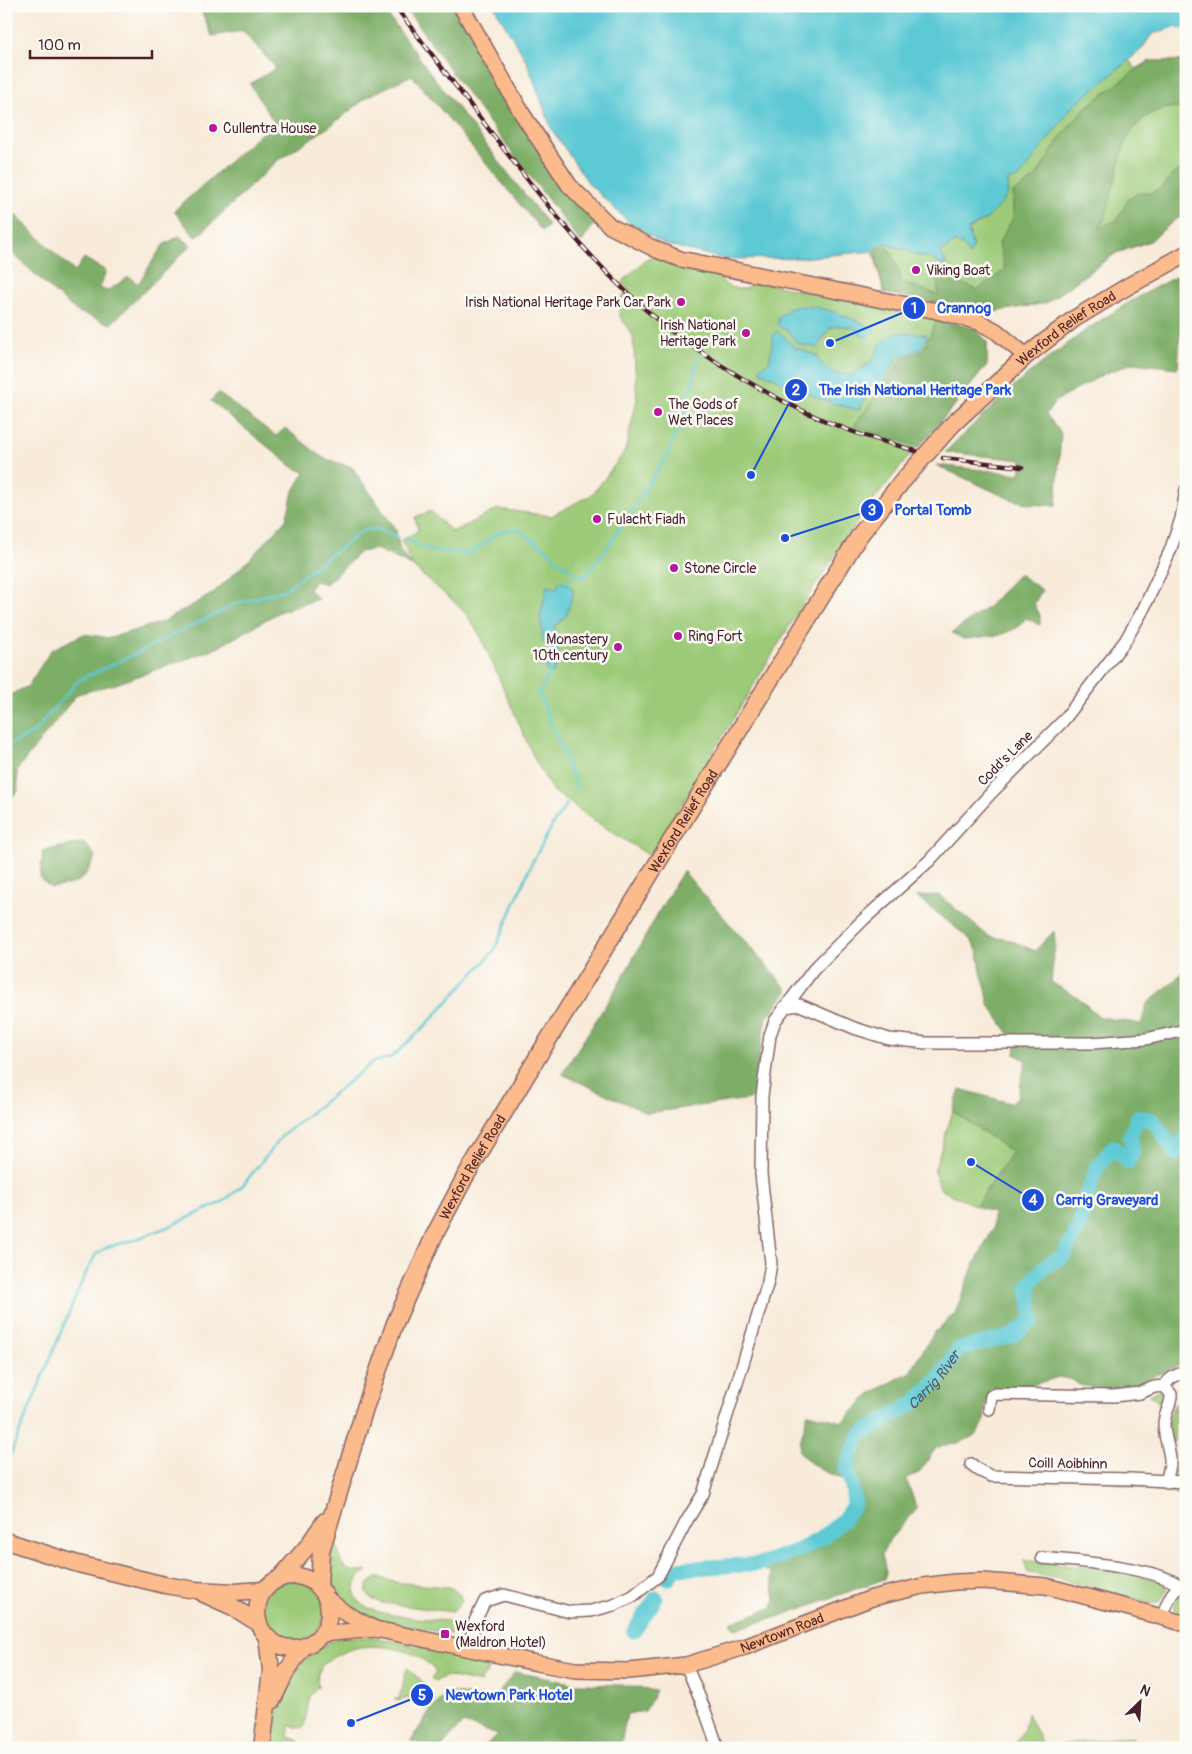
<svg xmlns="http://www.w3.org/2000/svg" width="1192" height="1754" viewBox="0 0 1192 1754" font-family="Pangolin,sans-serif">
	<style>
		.green { fill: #9cca78; stroke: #737452 }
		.forest { fill: #7dae68; stroke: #64664a }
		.water { fill: #5dc9d4; stroke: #547480 }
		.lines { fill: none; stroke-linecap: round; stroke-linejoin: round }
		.stream { stroke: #5dc9d4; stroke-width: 2.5 }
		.river { stroke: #5dc9d4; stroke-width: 15 }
		.minor-casing { stroke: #876668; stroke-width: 14 }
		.major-casing { stroke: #876668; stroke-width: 18 }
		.highway-casing { stroke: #876668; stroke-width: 19 }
		.minor { stroke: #fff; stroke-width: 11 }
		.major { stroke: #fbbb8c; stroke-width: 15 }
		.highway { stroke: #fbbb8c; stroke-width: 16 }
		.rail-casing { stroke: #4a1f2b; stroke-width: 4.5 }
		.rail { stroke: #fdfcf7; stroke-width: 2.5; stroke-dasharray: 8; stroke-linecap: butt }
		.poi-dot { fill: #b5179e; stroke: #fdfcf7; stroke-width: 2 }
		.labels { text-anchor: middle; stroke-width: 5; stroke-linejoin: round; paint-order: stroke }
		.poi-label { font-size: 14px; fill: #4a1f2b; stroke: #fdfcf7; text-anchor: start }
		.street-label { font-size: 14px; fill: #4a1f2b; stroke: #fdfcf7 }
		.water-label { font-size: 15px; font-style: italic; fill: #515a66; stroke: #fdfcf7 }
		.leader { fill: none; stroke: #1d4ed8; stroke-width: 2 }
		.callout-dot { fill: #1d4ed8; stroke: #fdfcf7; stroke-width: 2 }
		.mark-label { font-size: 15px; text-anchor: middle; font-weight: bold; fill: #fff }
		.callout-label { font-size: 15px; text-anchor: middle; font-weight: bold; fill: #1d4ed8; stroke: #fdfcf7; stroke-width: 5; stroke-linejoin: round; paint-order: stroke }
	</style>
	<rect width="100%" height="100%" fill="#fdfcf7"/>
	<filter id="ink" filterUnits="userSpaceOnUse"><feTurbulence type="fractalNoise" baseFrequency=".02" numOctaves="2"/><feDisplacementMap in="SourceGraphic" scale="10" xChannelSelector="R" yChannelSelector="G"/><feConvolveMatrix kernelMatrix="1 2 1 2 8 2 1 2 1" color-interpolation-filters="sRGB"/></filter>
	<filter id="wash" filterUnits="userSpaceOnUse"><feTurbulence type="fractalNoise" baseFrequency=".0096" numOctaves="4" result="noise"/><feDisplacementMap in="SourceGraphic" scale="20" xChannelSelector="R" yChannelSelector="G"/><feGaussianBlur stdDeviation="1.12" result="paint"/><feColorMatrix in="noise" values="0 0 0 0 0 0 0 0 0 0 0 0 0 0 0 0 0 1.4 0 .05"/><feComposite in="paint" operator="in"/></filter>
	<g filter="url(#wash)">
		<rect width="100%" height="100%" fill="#f8ebda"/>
		<!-- green -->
		<path class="green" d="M1129,60L1136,69L1150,61H1186V215L1176,219L1150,241L1116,253L1046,303L993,312L933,302L929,317L976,329L987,342V365L951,410L909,456L861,516L795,617L650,856L598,823L552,790L535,760L480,635L467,615L453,601L414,568L401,540L418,531L415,517L431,511L452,532L498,509L551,516L593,494L625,451L637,399L633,336L619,315L621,298L629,291L621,283L644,261L654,257L718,272L724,284C735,289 748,293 754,281L927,317L931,301L884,293L873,251L884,243L909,251L916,255L930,258L943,266L946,264L940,252L954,243L962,244L969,255L973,248L968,230L988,218L1007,196L1008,181L1054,130L1071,108Z
			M953,1111L1012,1152L976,1206L941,1190L934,1171Z
			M1159,1390L1165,1393L1167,1398L1159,1425C1160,1413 1163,1399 1149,1395Z
			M1175,1403L1174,1442H1170L1168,1419Z
			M1180,1453H1186V1476H1176L1174,1470H1181L1183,1457L1178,1455Z
			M1114,1483L1150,1484L1174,1488L1186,1486V1496Z
			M335,1532C338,1543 337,1568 352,1571C357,1573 363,1571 368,1571C360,1575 356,1579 355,1588C350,1620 432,1617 453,1622L460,1626V1633L451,1634L376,1620C331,1605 325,1574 335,1532Z
			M1023,1560L1128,1573L1161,1581V1583L1166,1585L1168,1589L1160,1601L1152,1604C1111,1592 1070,1580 1028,1573Z
			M376,1578C383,1577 388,1581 395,1582C413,1584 432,1586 450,1587L460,1595L462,1601L453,1612L382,1603L372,1599L367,1592V1585Z
			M262 1611a31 31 0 1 1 62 0a31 31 0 1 1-62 0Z
			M1186,1591V1615L1178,1612L1174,1608L1176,1600L1181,1593Z
			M341,1637H374L453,1654C463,1663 484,1657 489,1670L481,1681V1683L448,1676L435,1681L431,1678L436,1673C423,1651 386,1644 361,1647C347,1649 333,1656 322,1665L317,1679L318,1687L310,1696L304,1726L302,1728L290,1726L288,1735L289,1737L299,1741L297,1748H271C272,1711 288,1672 317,1649C324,1644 333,1641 341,1637Z
			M407,1668L423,1682L426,1688C418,1695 404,1702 395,1700V1699H399Z
			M1027,1713L1043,1747L1115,1738H1132L1135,1748H1012L1024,1729Z"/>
		<!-- forest -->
		<path class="forest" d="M202,6H380L385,11L432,75L549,226L542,231L412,75L369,96L330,126L277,161L196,238L174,211L274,122L250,84L276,68L243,31L212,36L200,8Z
			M404,6H456L523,126L595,223L581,243L469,96Z
			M1150,61H1186V110C1161,101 1134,120 1125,144C1121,152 1120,161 1118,170C1114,186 1109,202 1105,218L1099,228L1117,220L1129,198L1138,193H1151L1163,187L1172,175L1186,165V215L1176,219L1150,241L1116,253L1046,303L993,312L884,293L875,252L885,246L892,252L902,282L938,295V273L977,290L1005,270L999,243L1013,218V193L1035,178L1060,138L1084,109L1136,70Z
			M6,206L75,272L84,258L106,271L100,288L107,291L129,277L138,284L163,245L179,236L191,245L111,324L78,312L56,294L6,247Z
			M1186,272V330L1180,333L1178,368L1132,363L1104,374L1056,401L1046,414L1061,433L1056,506L1029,504L1010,499L936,465L1020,474L1022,460L945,452C969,429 993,405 1017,384C1064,343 1129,298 1186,272Z
			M937,319L976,329L987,342V365L919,447L854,426L903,358L923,351Z
			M218,393L276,436L285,428L323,458L352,467L396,530L400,550L412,566L376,549L360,552L326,584L315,581L309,589L318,599L279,612L217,648L116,684L77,694L17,770L18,791L6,803V697L28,686L51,650L84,634L110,638L162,622L212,594L248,561L286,520L293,492L305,472L294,468L211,401Z
			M1019,574L1042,590L1034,604L1040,615V625L1026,618L1017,628L1000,635L964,639L952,633L989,606Z
			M84,842L95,856C84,883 79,883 51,888L40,878L43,851Z
			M683,871L788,990L766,1019L760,1051L756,1098L647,1113L562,1074L619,984L662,906Z
			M939,895L988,936L1010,940L1035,951L1054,931L1055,944L1051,982L1078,998L1100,1017L1141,1024L1147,1004L1173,982L1186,968V1363L1122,1389L1107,1390L1085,1386L1069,1379L1059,1377L1032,1385L990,1389C985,1399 986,1409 984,1420C980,1441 953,1444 936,1448L919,1473L906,1478L917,1509L890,1539L882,1554L886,1573L884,1579L777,1617L735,1629L730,1623L773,1607L775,1599L771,1572L765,1570L759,1564C798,1550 828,1539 854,1504L851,1482C830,1474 814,1470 799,1451L801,1438L808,1413L842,1422L870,1394L910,1372L933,1334L955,1313L973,1267L993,1229V1213L976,1206L1012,1152L953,1111L960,1089L1010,1103L1017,1099L1026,1061L1015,1054L1016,1044L989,1005L986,988L981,973L978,952L971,940L916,896Z
			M515,1672L576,1684L621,1685L656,1691L645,1711L627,1714L620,1748H482L498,1735L463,1723L441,1748L411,1741L430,1711L448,1692L485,1698L497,1694Z"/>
		<!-- water -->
		<path class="water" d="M494,6H1186V27L1183,29L1177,26L1152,34L1142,49L1071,108L1020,177L1008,181L1007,196L988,218L968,229L973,248L969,255L962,244L954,243L940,252L946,264L943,266L930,258L916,255L909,251L884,243L873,251L800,258L724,259L664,244L631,224L590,185L552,130L527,62Z
			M800,306C827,306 852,319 876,330L865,338L853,327L837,326L829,329L821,341L818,348L798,344L788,331L781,328L778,325V317L789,309Z
			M777,332L784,336L794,347L818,356V361L832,373L852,375L872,361L881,344L897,332L928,335L921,349L898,357L875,394L863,399L859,410C822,403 793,387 760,371L759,368L769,362L774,333Z
			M559,582L568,584L574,591L566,616L554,627C560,644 559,657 553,674L546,671L550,645L543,641L540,617L547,586L557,588Z"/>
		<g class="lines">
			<!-- stream -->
			<path class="stream" d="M686,407L699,355
				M670,448L685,411
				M405,538L429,550L469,554L501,531L517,529L549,551L556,560L570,569
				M575,573L585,577L611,542L669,452
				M564,585L571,576
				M550,671L539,694L577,787
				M6,746L33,733L79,680L139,652L238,603L284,590L364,530L376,529L397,537
				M6,1465L83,1279L96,1254L107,1247L134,1240L170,1226L223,1202L243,1185L282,1136L373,1062L392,1057L426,1025L494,951L532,863L553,824L567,804"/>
			<!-- river -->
			<g class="river">
				<path id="s1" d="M668,1579L675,1569L759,1564L799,1550L823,1537L843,1520L854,1504L852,1486L846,1467L860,1435L914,1403L939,1378L959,1349L1012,1336L1033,1320L1028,1286L1044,1267L1063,1256L1080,1225L1087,1194L1097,1168L1113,1147L1128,1162L1133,1152L1130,1136L1138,1117L1153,1120L1176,1154L1186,1137"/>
				<path d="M634,1631L656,1598"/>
			</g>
		</g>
	</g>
	<g filter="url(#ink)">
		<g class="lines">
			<!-- minor casing -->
			<g class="minor-casing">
				<path id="minor" d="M784,1007L800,1005L854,1028L889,1039L927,1043H1092L1146,1039L1186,1030
					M1164,1386C1170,1378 1175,1374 1186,1373
					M989,1409L991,1396L995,1394L1114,1396L1140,1393L1154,1387L1164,1386L1171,1394C1172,1405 1164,1413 1164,1424C1164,1437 1169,1447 1170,1459C1171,1466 1167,1474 1167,1482
					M971,1464L980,1471L991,1476L1130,1479L1186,1482
					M1042,1558C1073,1561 1157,1567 1180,1586
					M1162,1617C1167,1604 1171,1587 1186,1585
					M468,1649L475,1621L485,1601L504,1595L570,1612L591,1611L614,1605L633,1596L658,1576L686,1522L703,1494L768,1282L771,1263L761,1174L762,1096L770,1035L775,1021L814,969L863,920L929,861L991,793L1063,721L1125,641L1143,610L1170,551L1181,519L1186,490
					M686,1665L704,1708L718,1748"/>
			</g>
			<!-- major casing -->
			<g class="major-casing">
				<g id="major">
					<path d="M461,6L523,115L569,185L610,226L657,250L680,259L937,311L979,322L996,331L1026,356"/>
					<path id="s2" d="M326,1598L345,1613L375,1629L537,1663L575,1670L629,1671L686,1665L745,1647L872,1598L923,1586L955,1582L983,1581L1046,1586L1122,1606L1186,1624"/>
					<path d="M322,1634L375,1629"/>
				</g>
			</g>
			<!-- highway casing -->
			<g class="highway-casing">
				<g id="highway">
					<path d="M6,1541L78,1564L165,1585L195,1590L234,1592L264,1590"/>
					<circle cx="293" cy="1612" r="36"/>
					<path d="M280,1578L307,1547L325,1521"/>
					<path id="s3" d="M319,1587L321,1551L365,1408L395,1323L434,1236L465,1177L537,1058L859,536L900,484L953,424L1026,356L1074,319L1125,288L1186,254"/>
					<path d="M204,1594L233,1607L258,1623"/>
					<path d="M272,1701L286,1672L303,1647"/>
					<path d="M262,1748L271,1670L267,1637"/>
				</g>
			</g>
			<!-- minor -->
			<use href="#minor" class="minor"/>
			<!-- major -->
			<use href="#major" class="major"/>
			<!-- highway -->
			<use href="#highway" class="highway"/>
			<!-- rail casing -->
			<g class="rail-casing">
				<path id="rail" d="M395,6C430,52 465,98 500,144C552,212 605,280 673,332C727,372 788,408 851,431C872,439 894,444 916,451
					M943,458L1022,467"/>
			</g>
			<!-- rail -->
			<use href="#rail" class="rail"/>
		</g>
	</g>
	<!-- markers -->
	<g class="poi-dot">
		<circle cx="213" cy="128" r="5"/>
		<circle cx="916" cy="270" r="5"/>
		<circle cx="681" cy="302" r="5"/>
		<circle cx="746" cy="333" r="5"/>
		<circle cx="658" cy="412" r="5"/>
		<circle cx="597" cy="519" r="5"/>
		<circle cx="674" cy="568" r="5"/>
		<circle cx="678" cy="636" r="5"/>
		<circle cx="618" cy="647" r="5"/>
		<rect x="440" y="1629" width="10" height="10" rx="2.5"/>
	</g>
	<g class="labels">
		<!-- poi labels -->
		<g class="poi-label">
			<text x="223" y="133">Cullentra House</text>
			<text x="926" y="275">Viking Boat</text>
			<text x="671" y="307" text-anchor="end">Irish National Heritage Park Car Park</text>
			<text x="736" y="330" text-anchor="end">Irish National<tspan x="736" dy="16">Heritage Park</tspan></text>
			<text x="668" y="409">The Gods of<tspan x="668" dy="16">Wet Places</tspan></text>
			<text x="607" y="524">Fulacht Fiadh</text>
			<text x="684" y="573">Stone Circle</text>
			<text x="688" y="641">Ring Fort</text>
			<text x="608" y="644" text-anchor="end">Monastery<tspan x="608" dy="16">10th century</tspan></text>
			<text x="455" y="1631">Wexford<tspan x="455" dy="16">(Maldron Hotel)</tspan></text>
		</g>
		<!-- street labels -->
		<g class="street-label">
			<text dy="5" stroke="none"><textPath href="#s3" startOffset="1485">Wexford Relief Road</textPath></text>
			<text transform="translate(1005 758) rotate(-45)" y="5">Codd's Lane</text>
			<text dy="5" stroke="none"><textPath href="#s3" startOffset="855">Wexford Relief Road</textPath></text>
			<text dy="5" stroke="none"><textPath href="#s3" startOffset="450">Wexford Relief Road</textPath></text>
			<text transform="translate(1068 1463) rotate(1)" y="5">Coill Aoibhinn</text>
			<text dy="5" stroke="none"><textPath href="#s2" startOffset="475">Newtown Road</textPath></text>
		</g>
		<!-- water labels -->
		<g class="water-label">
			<text dy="5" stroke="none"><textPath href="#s1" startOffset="378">Carrig River</textPath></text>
		</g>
	</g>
	<!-- callouts -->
	<path class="leader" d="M830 343L914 308M751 475L796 390M785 538L872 510M971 1162L1033 1200M351 1723L422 1695"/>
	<g class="callout-dot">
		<circle cx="830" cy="343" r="5"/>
		<circle cx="751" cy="475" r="5"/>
		<circle cx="785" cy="538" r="5"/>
		<circle cx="971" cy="1162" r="5"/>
		<circle cx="351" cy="1723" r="5"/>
		<circle cx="914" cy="308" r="12"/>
		<circle cx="796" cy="390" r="12"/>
		<circle cx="872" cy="510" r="12"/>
		<circle cx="1033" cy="1200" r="12"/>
		<circle cx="422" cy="1695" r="12"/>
	</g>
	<g class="mark-label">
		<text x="914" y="313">1</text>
		<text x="796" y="395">2</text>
		<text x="872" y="515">3</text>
		<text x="1033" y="1205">4</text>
		<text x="422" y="1700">5</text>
	</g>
	<g class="callout-label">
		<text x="964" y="313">Crannog</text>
		<text x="915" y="395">The Irish National Heritage Park</text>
		<text x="933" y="515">Portal Tomb</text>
		<text x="1107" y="1205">Carrig Graveyard</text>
		<text x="509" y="1700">Newtown Park Hotel</text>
	</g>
	<!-- margin -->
	<rect width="1192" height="1754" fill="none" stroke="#fdfcf7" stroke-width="25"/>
	<!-- north arrow -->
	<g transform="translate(1140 1702) rotate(25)" stroke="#fdfcf7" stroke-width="4" paint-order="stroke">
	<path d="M0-4L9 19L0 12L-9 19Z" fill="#4a1f2b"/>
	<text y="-8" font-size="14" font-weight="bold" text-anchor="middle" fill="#4a1f2b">N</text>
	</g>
	<!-- scale -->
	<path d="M30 50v8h122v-8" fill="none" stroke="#4a1f2b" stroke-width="2.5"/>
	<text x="38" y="50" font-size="15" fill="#4a1f2b" stroke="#fdfcf7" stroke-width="4" paint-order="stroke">100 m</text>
</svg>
